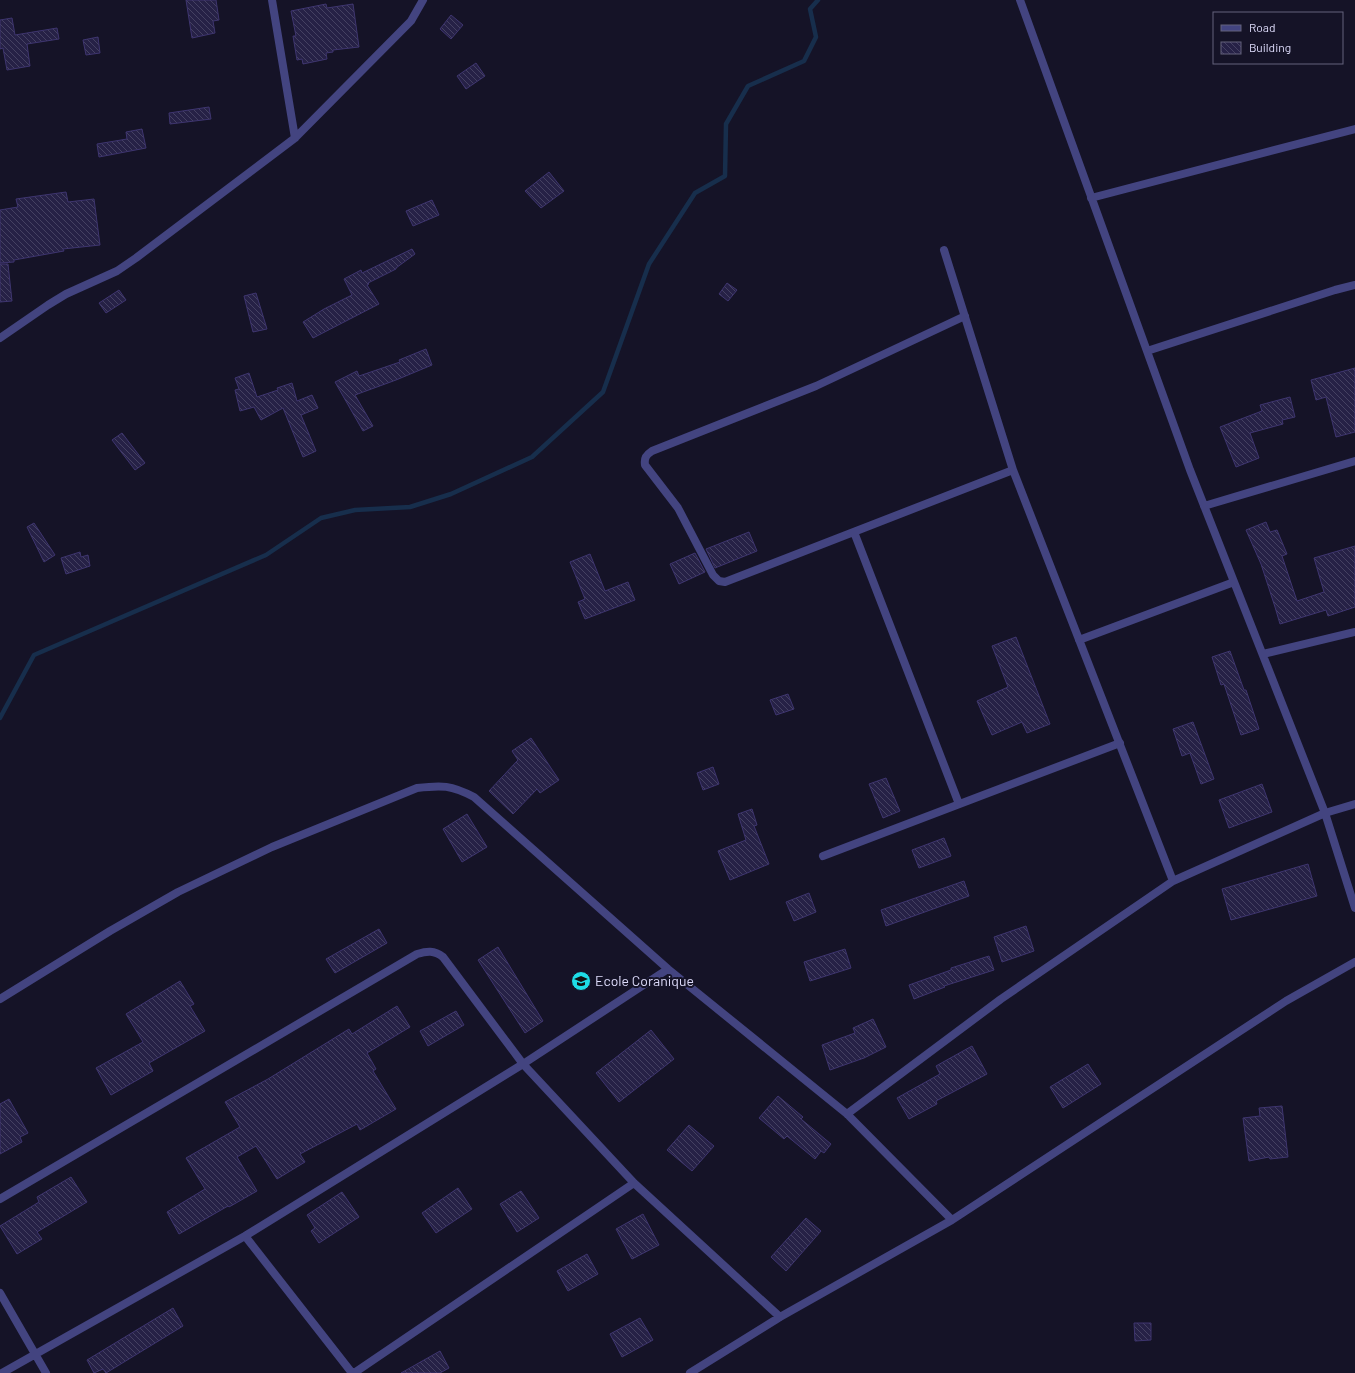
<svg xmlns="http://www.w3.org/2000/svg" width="1355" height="1373" viewBox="0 0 1355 1373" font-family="Barlow,sans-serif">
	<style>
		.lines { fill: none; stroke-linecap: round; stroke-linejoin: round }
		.stream { stroke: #172e4c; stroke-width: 4.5 }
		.building { fill: url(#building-back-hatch); stroke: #3e356f }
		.minor { stroke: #434480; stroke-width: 8 }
		.labels { text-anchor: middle; stroke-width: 4; stroke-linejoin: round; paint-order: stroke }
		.poi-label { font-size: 14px; fill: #dedcfb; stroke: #151327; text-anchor: start }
	</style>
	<defs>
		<pattern id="building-back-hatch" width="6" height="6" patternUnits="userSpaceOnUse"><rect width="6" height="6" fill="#262146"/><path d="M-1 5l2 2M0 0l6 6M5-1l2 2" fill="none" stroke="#454162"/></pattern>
	</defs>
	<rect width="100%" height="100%" fill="#151327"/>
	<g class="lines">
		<!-- stream -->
		<path class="stream" d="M0,718L34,655L266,555L321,518L355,510L410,507L451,494L532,457L603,392L649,264L695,193L725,176L726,124L748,86L804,61L816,37L810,9L818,0"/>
	</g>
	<!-- building -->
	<path class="building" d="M186,0H216L219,20L213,21L215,33L192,38Z
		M326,4L327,8L353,4L359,47L333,50V52L326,53L327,59L303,64L302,59L297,60L293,36H296L291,11Z
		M451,15L463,25L451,39L440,29Z
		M12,18L15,35L57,28L59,39L27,44L30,66L7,70L3,48L0,49V20Z
		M98,37L100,53L86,55L83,40Z
		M476,63L485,76L466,89L457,76Z
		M209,107L211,119L170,124L169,113Z
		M142,129L146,148L99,157L97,144L127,139L126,132Z
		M549,172L564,191L541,208L525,191Z
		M66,192L68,202L94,199L100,245L63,249L64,251L14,260V262L0,263V210L18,207L16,199Z
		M432,200L439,215L413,226L406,211Z
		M412,249L415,254L396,268V269L368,283L369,284L367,285L379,304L313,338L303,322L324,309L352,295L344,279L361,270L362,273Z
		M0,264H8L12,301L0,302Z
		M727,283L737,290L728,301L719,294Z
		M119,290L126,300L106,313L99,303Z
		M256,293L267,329L253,332L244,296Z
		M426,349L432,365L396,380L355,395L373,426L363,431L335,382L357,371L359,376L400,362L399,360Z
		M1355,368V432L1336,437L1326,397L1316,400L1311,380Z
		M249,373L257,397L278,390L277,388L292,383L297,401L312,395L318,408L301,415L316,451L303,457L283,408L261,420L254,407L240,411L235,390L239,389L235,378Z
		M1290,397L1295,417L1282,420L1283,424L1250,433L1259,458L1236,467L1220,427L1262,411L1260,405Z
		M122,433L145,463L135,470L112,440Z
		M1266,522L1270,532L1277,530L1287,554L1282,556L1297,601L1324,592L1314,558L1355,546V607L1328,616L1326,610L1280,624L1275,607L1261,564L1246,530Z
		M34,523L55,555L44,562L27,527Z
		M749,532L757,551L715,568L706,549Z
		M80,552L81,557L88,555L90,566L66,574L61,558Z
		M695,553L705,572L679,584L670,564Z
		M590,554L605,591L628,582L635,600L585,619L578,602L585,599L570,562Z
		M1016,637L1050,724L1027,733L1022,722L992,735L977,701L1008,687L992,646Z
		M1230,651L1244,690H1246L1259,729L1241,735L1224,684L1221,685L1212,657Z
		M788,694L794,709L776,715L770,700Z
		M1193,722L1214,779L1201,784L1190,753L1182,756L1173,729Z
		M531,738L559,780L540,793L537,789L513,814L489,791L518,760L512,751Z
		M713,767L719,784L703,790L697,773Z
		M886,778L900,811L883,818L869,784Z
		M1262,784L1272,812L1229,828L1219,800Z
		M752,809L757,825L754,826L769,864L730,880L718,851L746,840L738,814Z
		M467,814L487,847L462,862L443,829Z
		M944,838L951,856L919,868L912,850Z
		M1308,864L1317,896L1231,920L1222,889Z
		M964,881L969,896L886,926L881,910Z
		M809,893L816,912L794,921L786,902Z
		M1026,926L1034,951L1002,962L994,937Z
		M379,929L387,943L335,973L326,959Z
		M498,947L543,1021L525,1033L478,960Z
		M845,949L851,968L810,981L804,962Z
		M989,956L994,970L944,986L945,987L914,999L909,985L951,970V968Z
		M180,981L194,1004L190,1006L205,1031L149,1063L153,1071L111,1095L96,1068L143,1042L126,1014Z
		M397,1006L410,1027L367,1053L376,1069L373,1071L396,1109L360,1130L357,1124L300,1154L305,1162L277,1179L256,1146L237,1157L257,1191L229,1207L228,1206L179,1234L167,1212L205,1189L186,1158L240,1127L225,1102L268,1079L349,1029L352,1034Z
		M456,1011L464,1025L428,1046L420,1031Z
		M873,1019L886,1047L864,1058L830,1070L822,1045L855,1033L853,1028Z
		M651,1030L674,1059L619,1102L596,1073Z
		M972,1046L987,1074L936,1101L937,1104L909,1119L897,1098L940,1074L936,1066Z
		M1088,1064L1101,1084L1063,1108L1050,1087Z
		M778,1096L803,1117L801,1119L831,1144L824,1153L821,1151L815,1159L787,1136L784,1139L759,1118Z
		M9,1099L28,1133L20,1137L22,1142L0,1154V1104Z
		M1282,1106L1288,1157L1270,1159L1269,1157L1249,1161L1243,1118L1260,1116L1259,1108Z
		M689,1125L714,1146L692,1171L667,1150Z
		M71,1177L87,1202L37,1232L42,1239L17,1254L0,1226L39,1202L37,1197Z
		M458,1188L472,1209L436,1233L422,1213Z
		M521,1191L539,1218L517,1232L500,1204Z
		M342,1192L359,1217L319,1243L311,1231L315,1228L307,1215Z
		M643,1214L659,1245L632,1259L616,1229Z
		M806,1218L821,1231L786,1271L771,1257Z
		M587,1254L598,1274L568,1291L557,1271Z
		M173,1308L183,1326L106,1373L103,1369L94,1373L87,1360Z
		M640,1318L653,1340L622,1357L610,1334Z
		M1134,1323H1151V1340L1135,1341Z
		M440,1351L449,1368L440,1373H401Z"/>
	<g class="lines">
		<!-- minor -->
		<path class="minor" d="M272,0L295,138
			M1020,0L1190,470L1325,813L1355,908
			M1091,198L1355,129
			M944,250L1013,470L1173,881
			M965,316L816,386L652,451C646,455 644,458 645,465L678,508L713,575L719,581L725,582L1013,470
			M0,338L48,305L66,294L117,271L136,258L295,138L411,21L423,0
			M1147,351L1335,290L1355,285
			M1204,506L1355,461
			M854,532L959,804
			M1079,640L1234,582
			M1263,654L1355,632
			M823,856L1120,743
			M0,999L110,931L178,892L272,847L417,788C442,785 451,785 474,797L668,969L847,1114L952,1220
			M847,1114L1001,999L1173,881L1325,813L1355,804
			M0,1199L417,954C427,951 434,950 443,957L523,1064L634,1183L780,1317
			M245,1236L352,1373
			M0,1293L46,1373
			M2,1373L245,1236L523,1064L668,969
			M354,1373L634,1183
			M690,1373L780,1317L952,1220L1286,1001L1355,962"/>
	</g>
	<!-- icons -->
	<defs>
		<g id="school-disc" transform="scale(1)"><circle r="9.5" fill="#1edce6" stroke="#151327"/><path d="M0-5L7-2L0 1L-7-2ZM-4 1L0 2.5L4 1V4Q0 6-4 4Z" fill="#111"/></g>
	</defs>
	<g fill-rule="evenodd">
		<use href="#school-disc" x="581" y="981"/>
	</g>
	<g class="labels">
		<!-- poi labels -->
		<g class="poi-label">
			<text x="595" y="986">Ecole Coranique</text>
		</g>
	</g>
	<!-- legend -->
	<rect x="1213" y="12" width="130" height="52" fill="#151327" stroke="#65637c"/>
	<rect x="1221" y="25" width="20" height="6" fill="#434480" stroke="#65637c"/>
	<text x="1249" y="32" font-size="12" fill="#dedcfb">Road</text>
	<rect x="1221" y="42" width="20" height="12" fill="url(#building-back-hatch)" stroke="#65637c"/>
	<text x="1249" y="52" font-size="12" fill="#dedcfb">Building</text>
</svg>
